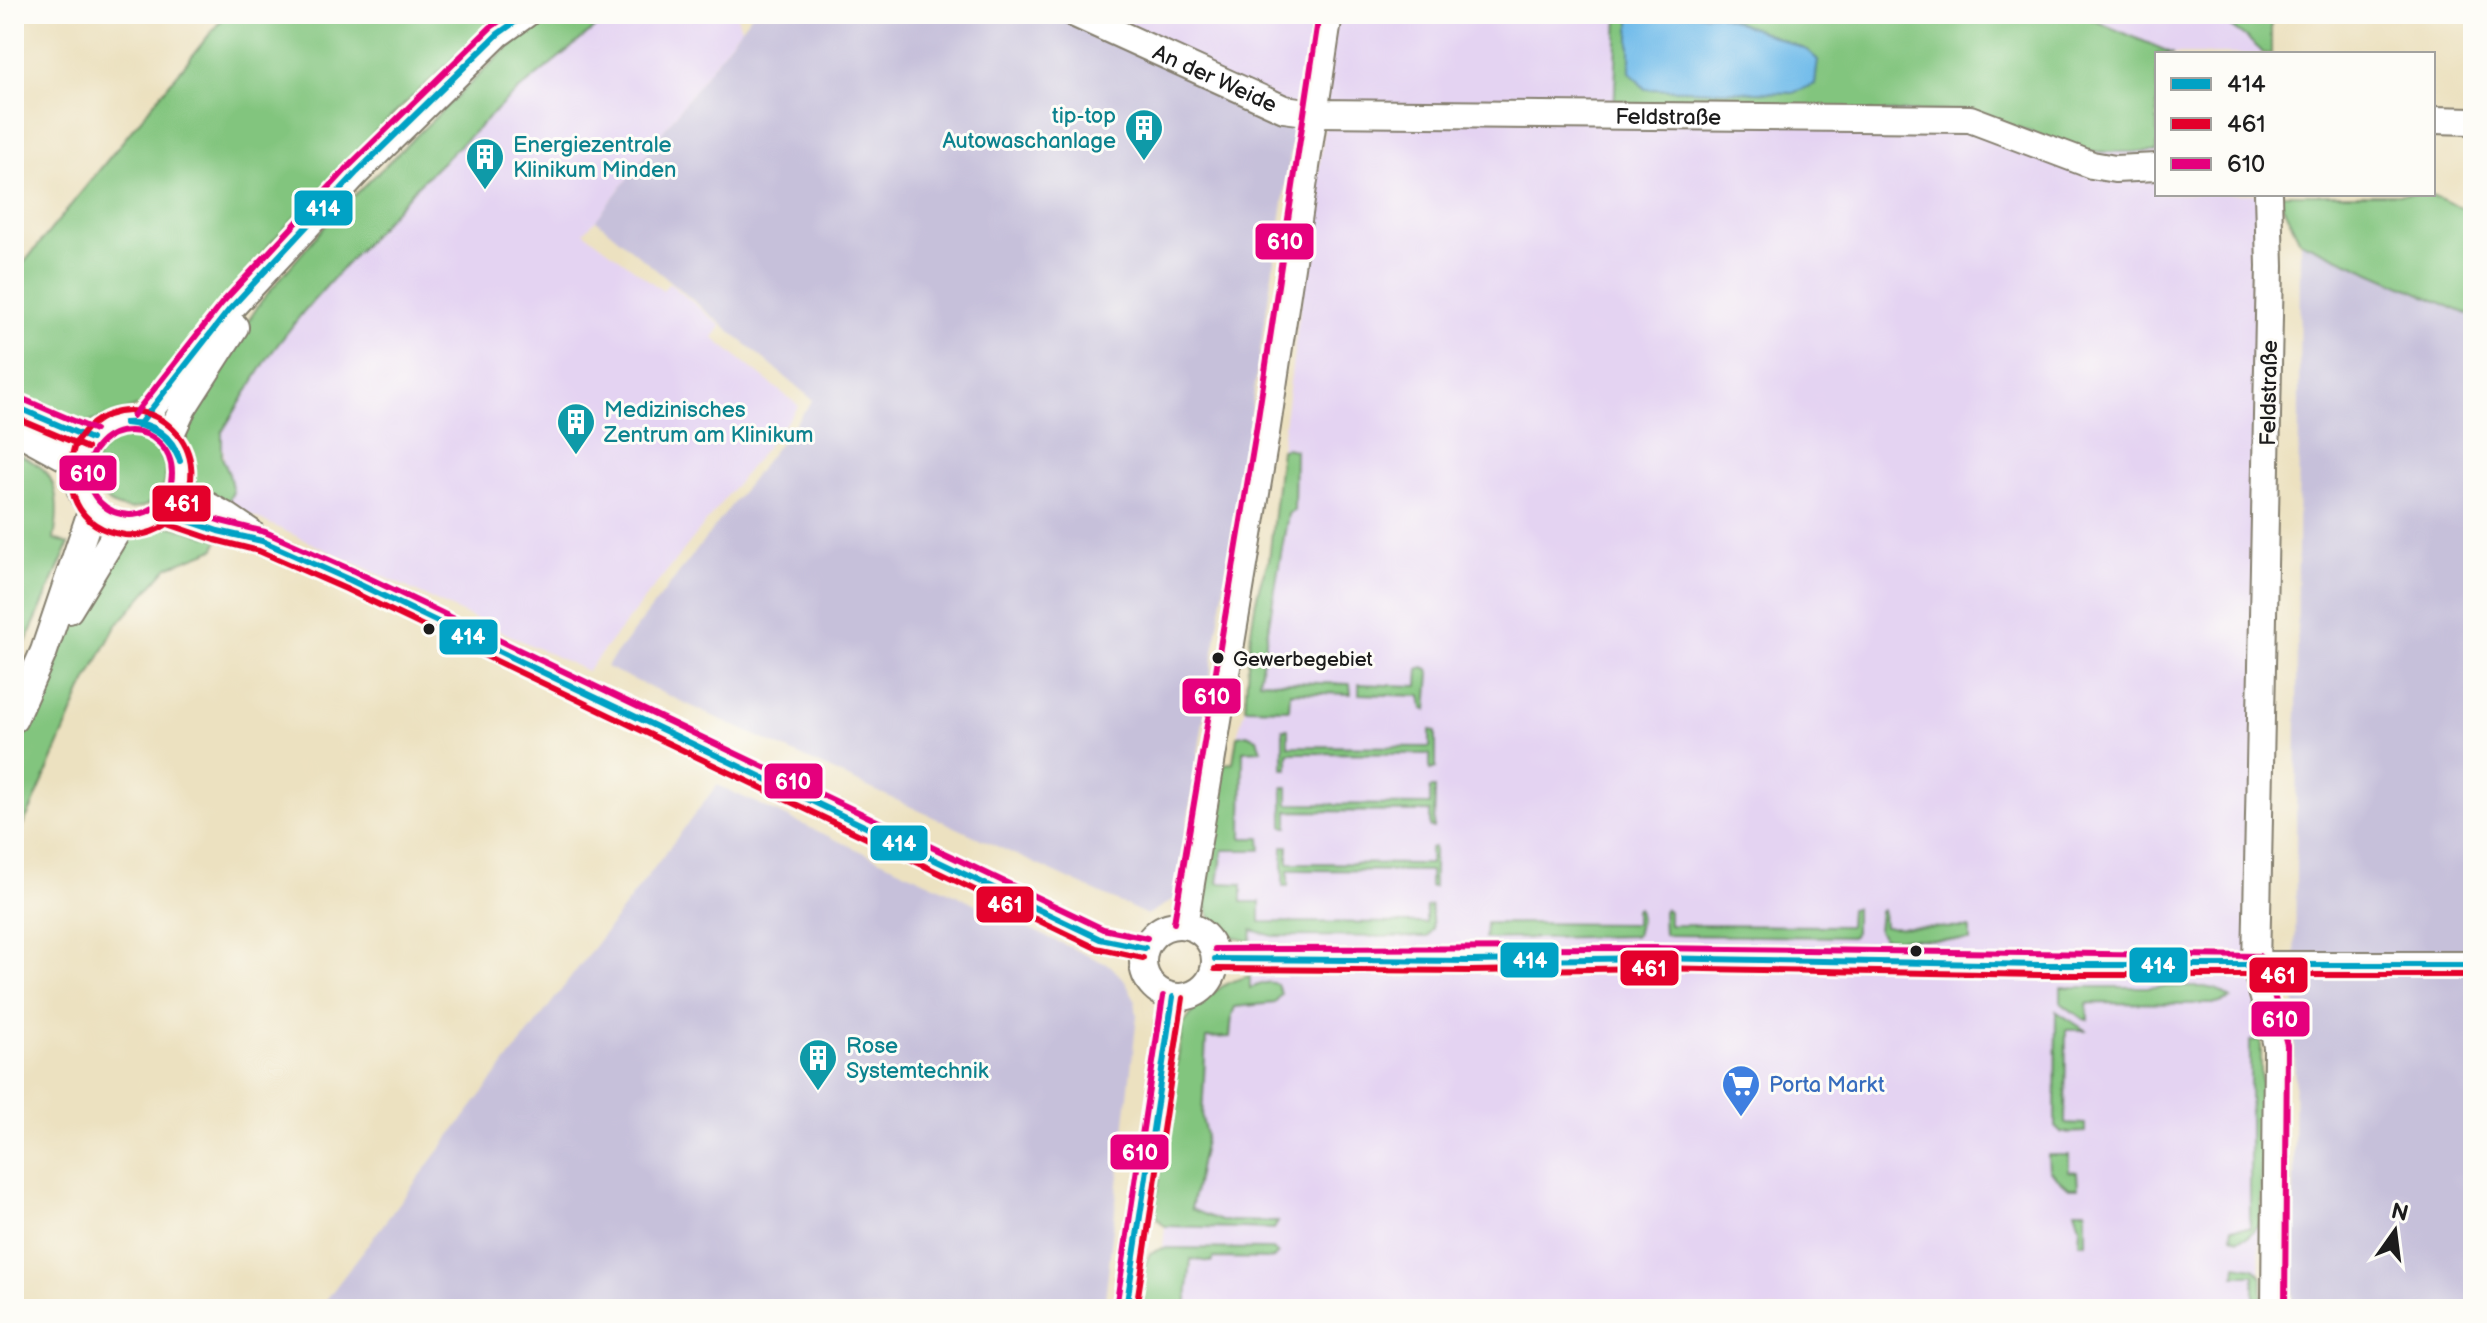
<svg xmlns="http://www.w3.org/2000/svg" width="2487" height="1323" viewBox="0 0 2487 1323" font-family="'Balsamiq Sans',sans-serif">
	<style>
		.built { fill: #e4d3f2 }
		.industrial { fill: #c6c0da }
		.green { fill: #82c57e; stroke: #4f704d; stroke-width: 2 }
		.water { fill: #71bcea; stroke: #466c83; stroke-width: 2 }
		.lines { fill: none; stroke-linecap: round; stroke-linejoin: round }
		.minor-casing { stroke: #847e6e; stroke-width: 30 }
		.minor { stroke: #fff; stroke-width: 26 }
		.bus-1-casing { stroke: #fdfcf7; stroke-width: 12 }
		.bus-2-casing { stroke: #fdfcf7; stroke-width: 12 }
		.bus-3-casing { stroke: #fdfcf7; stroke-width: 12 }
		.bus-1 { stroke: #01a2c5; stroke-width: 6 }
		.bus-2 { stroke: #e4002b; stroke-width: 6 }
		.bus-3 { stroke: #e5007d; stroke-width: 6 }
		.bus-dot { fill: #1c1c1c; stroke: #fdfcf7; stroke-width: 3 }
		.labels { text-anchor: middle; stroke-width: 6; stroke-linejoin: round; paint-order: stroke }
		.bus-label { font-size: 20px; fill: #1c1c1c; stroke: #fdfcf7; text-anchor: start }
		.street-label { font-size: 22px; fill: #1c1c1c; stroke: #fdfcf7 }
		.culture-label { font-size: 22px; fill: #0d838f; stroke: #fdfcf7; text-anchor: start }
		.shop-label { font-size: 22px; fill: #366cbe; stroke: #fdfcf7; text-anchor: start }
		.line-badge { stroke: #fdfcf7; stroke-width: 3 }
		.badge-label { font-size: 22px; text-anchor: middle; font-weight: bold; fill: #fff }
	</style>
	<rect width="100%" height="100%" fill="#fdfcf7"/>
	<filter id="ink" filterUnits="userSpaceOnUse"><feTurbulence type="fractalNoise" baseFrequency=".0125" numOctaves="2"/><feDisplacementMap in="SourceGraphic" scale="16" xChannelSelector="R" yChannelSelector="G"/><feConvolveMatrix kernelMatrix="1 2 1 2 8 2 1 2 1" color-interpolation-filters="sRGB"/></filter>
	<filter id="wash" filterUnits="userSpaceOnUse"><feTurbulence type="fractalNoise" baseFrequency=".006" numOctaves="4" result="noise"/><feDisplacementMap in="SourceGraphic" scale="32" xChannelSelector="R" yChannelSelector="G"/><feGaussianBlur stdDeviation="1.8" result="paint"/><feColorMatrix in="noise" values="0 0 0 0 0 0 0 0 0 0 0 0 0 0 0 0 0 1.4 0 .05"/><feComposite in="paint" operator="in"/></filter>
	<g filter="url(#wash)">
		<rect width="100%" height="100%" fill="#ece1c0"/>
		<!-- built -->
		<path class="built" d="M612,14H736L741,28L596,220L584,232L663,291L669,283L721,326L713,338L799,406L587,671L227,504L222,432L269,356L304,311L415,188L506,101Z
			M1080,14H1618L1614,114L1968,111L2089,152H2157V194H2260L2268,284L2259,1309H1186L1191,1259L1211,1262L1214,1258L1273,1259V1249L1163,1248L1165,1226L1274,1229L1278,1222L1221,1221L1191,1210L1206,1135L1202,1118L1205,1042L1206,1038L1232,1015L1235,1007L1256,1003L1261,983L1250,988L1252,930L1273,936L1428,937L1431,906L1427,907V923L1260,922L1241,902L1218,884L1223,850H1261L1242,839L1243,750L1261,749L1247,734L1237,736L1245,708L1289,709V692L1350,694V684L1259,681L1296,459L1295,450L1281,449L1325,123Z
			M2079,14H2271V54H2174Z"/>
		<!-- industrial -->
		<path class="industrial" d="M752,14H1080L1297,112L1176,898L1147,915L606,667L813,400L596,220Z
			M2300,241L2473,317V1309H2293Z
			M717,785L1111,966L1124,980L1135,999L1137,1016L1104,1309H319Z"/>
		<!-- green -->
		<path class="green" d="M226,14H507L459,53L376,131L267,247L145,404L82,425L70,424L14,392V275Z
			M549,14H612L506,101L415,188L304,311L269,356L222,432V457L229,474L233,492L227,504L199,489L193,479L185,442L188,422L209,381L262,300L335,214L501,54Z
			M1618,14H1630V72L1807,50L1718,14H2079L2174,54H2157V152H2089L1968,111L1614,115Z
			M2221,14H2271V54H2264C2252,40 2236,32 2222,20Z
			M2277,194H2429L2473,212V317L2300,241Z
			M94 473a36 36 0 1 1 72 0a36 36 0 1 1-72 0Z
			M1286,448L1295,450L1294,510L1288,514L1259,681L1350,684L1351,694L1290,692L1289,709L1245,708C1248,666 1250,598 1269,560L1281,449Z
			M14,451C23,456 35,462 43,469C61,486 58,517 54,539L69,544L14,669Z
			M169,526L218,539L215,549L168,567L116,626L82,690L32,807L14,842V748L99,571L127,537L148,529Z
			M1423,667L1429,669L1430,673L1427,710L1423,709L1421,696L1359,694V684L1418,686L1419,669Z
			M1283,729H1288V746L1430,747V730L1436,731V768L1430,770V754L1306,753H1288V769H1283Z
			M1247,734L1257,739L1261,750L1243,751L1242,838H1260L1261,850H1223L1218,883L1242,884V902H1260V922L1426,923V907L1431,906L1433,929L1428,937L1273,936L1252,930L1251,941C1218,937 1202,916 1204,884L1222,765L1233,762L1237,736Z
			M1283,787H1288V804L1430,805V788H1435L1434,828H1430V812L1288,811V827H1283Z
			M1283,846H1288V863L1430,864V848L1434,847V887H1430V871L1297,870H1288V886H1283Z
			M1638,908L1640,919L1636,936L1485,939L1486,923L1635,924V909Z
			M1855,908V932L1852,937L1664,935L1663,911L1665,909L1669,911V925L1849,926L1850,909Z
			M1883,910L1884,927L1970,928V941L1883,938L1878,931L1880,911Z
			M1250,976V988C1261,985 1266,980 1277,984L1281,994L1275,1003L1235,1007L1232,1015L1230,1037L1206,1038L1202,1118L1206,1135L1191,1209L1221,1221L1278,1222L1274,1229L1165,1226L1156,1217V1199L1183,1025C1200,1001 1221,981 1250,976Z
			M2061,987H2204L2216,989L2231,999L2217,1004L2087,1003L2088,1020L2083,1019L2061,1003Z
			M2056,1011L2085,1030H2066L2065,1123L2085,1124V1132L2061,1133L2055,1127Z
			M2261,1039V1221L2248,1237L2238,1239L2232,1236L2231,1228H2250V1041Z
			M2048,1155H2069V1171L2077,1172L2078,1188H2069L2049,1170Z
			M2075,1210H2086V1243H2079L2080,1226Z
			M1163,1248L1273,1249L1278,1254L1273,1259L1214,1258L1211,1262L1191,1259L1186,1309H1139L1145,1264L1150,1253Z
			M2236,1265L2254,1268L2262,1277V1309H2254V1275H2235Z"/>
		<!-- water -->
		<path class="water" d="M1630,14H1718L1807,50L1818,60L1815,84L1793,93L1645,89L1630,72Z"/>
	</g>
	<g filter="url(#ink)">
		<g class="lines">
			<!-- minor casing -->
			<g class="minor-casing">
				<g id="minor">
					<path id="s1" d="M1075,14L1284,109L1314,113L1970,119L2092,165L2115,169L2157,167"/>
					<path d="M2433,120L2473,121"/>
					<path d="M2268,194L2270,266L2256,966C2261,993 2271,1018 2277,1046L2275,1309"/>
					<path d="M14,406L91,439"/>
					<circle cx="130" cy="473" r="52"/>
					<path d="M141,422L229,310L357,172L498,34L526,14"/>
					<path d="M14,429L78,464"/>
					<path d="M169,438L183,408L235,327"/>
					<path d="M180,490L228,517L250,532"/>
					<path d="M165,513L218,531L262,541L350,580L1100,939L1145,948"/>
					<path d="M69,610L121,525"/>
					<path d="M14,719L44,651L92,509"/>
					<circle cx="1179" cy="961" r="36"/>
					<path d="M1184,925L1266,433L1329,14"/>
					<path d="M1215,959L1471,961L1651,958L2040,965H2473"/>
					<path d="M1126,1309L1173,997"/>
				</g>
			</g>
			<!-- minor -->
			<use href="#minor" class="minor"/>
			<!-- bus-1 casing -->
			<g class="bus-1-casing">
				<path id="bus-1" d="M14,406L91,439
					M141,422L229,310L357,172L498,34L526,14
					M125,423C152,425 169,436 180,461
					M125,423C151,421 173,435 180,461
					M165,513L218,531L262,541L350,580L1100,939L1145,948
					M1215,959L1471,961L1651,958L2040,965H2473
					M1126,1309L1173,997"/>
			</g>
			<!-- bus-2 casing -->
			<g class="bus-2-casing">
				<path id="bus-2" d="M14,417L87,448
					M75,444C62,488 76,528 125,535C142,537 164,530 174,517C227,452 147,379 90,426C85,429 82,435 78,440
					M162,522L215,540L259,551L346,589L1096,948L1143,958
					M1215,969L1471,971L1651,968L2040,975H2473
					M1136,1309L1183,998"/>
			</g>
			<!-- bus-3 casing -->
			<g class="bus-3-casing">
				<path id="bus-3" d="M18,397L95,430
					M133,416L222,303L350,165L491,27L509,14
					M88 473a42 42 0 1 1 84 0a42 42 0 1 1-84 0Z
					M168,504L221,521L265,532L354,571L1103,929L1147,938
					M1174,923L1256,431L1319,14
					M1215,949L1651,948L2259,956L2266,963L2287,1045L2285,1309
					M1116,1308L1163,996"/>
			</g>
			<!-- bus-1 -->
			<use href="#bus-1" class="bus-1"/>
			<!-- bus-2 -->
			<use href="#bus-2" class="bus-2"/>
			<!-- bus-3 -->
			<use href="#bus-3" class="bus-3"/>
		</g>
	</g>
	<!-- icons -->
	<defs>
		<g id="building-pin" transform="scale(2)"><path d="M0 17L-7.5 6A9.5 9.5 0 1 1 7.5 6Z" fill="#0f9aa8" stroke="#fdfcf7"/><path d="M-4-6H4V6H1V3H-1V6H-4ZM-2.5-4.3h1.7v1.8h-1.7ZM.8-4.3h1.7v1.8H.8ZM-2.5-1h1.7V.8h-1.7ZM.8-1h1.7V.8H.8Z" fill="#fff"/></g>
		<g id="supermarket-pin" transform="scale(2)"><path d="M0 17L-7.5 6A9.5 9.5 0 1 1 7.5 6Z" fill="#3f7fe0" stroke="#fdfcf7"/><path d="M-6-5.5h2.5l.6 2H6L4.5 2H-2.5L-4.4-4H-6ZM-1.5 3.2a1.3 1.3 0 1 0 .1 0ZM3 3.2a1.3 1.3 0 1 0 .1 0Z" fill="#fff"/></g>
	</defs>
	<g fill-rule="evenodd">
		<use href="#building-pin" x="1144" y="128"/>
		<use href="#building-pin" x="485" y="157"/>
		<use href="#building-pin" x="576" y="422"/>
		<use href="#building-pin" x="818" y="1058"/>
		<use href="#supermarket-pin" x="1741" y="1084"/>
	</g>
	<!-- markers -->
	<g class="bus-dot">
		<circle cx="429" cy="629" r="7"/>
		<circle cx="1218" cy="658" r="7"/>
		<circle cx="1916" cy="951" r="7"/>
	</g>
	<g class="labels">
		<!-- bus labels -->
		<g class="bus-label">
			<text x="1233" y="666">Gewerbegebiet</text>
		</g>
		<!-- street labels -->
		<g class="street-label">
			<text dy="8" stroke="none"><textPath href="#s1" startOffset="154">An der Weide</textPath></text>
			<text dy="8" stroke="none"><textPath href="#s1" startOffset="614">Feldstraße</textPath></text>
			<text transform="translate(2268 393) rotate(-89)" y="8">Feldstraße</text>
		</g>
		<!-- culture labels -->
		<g class="culture-label">
			<text x="1116" y="123" text-anchor="end">tip-top<tspan x="1116" dy="25">Autowaschanlage</tspan></text>
			<text x="513" y="152">Energiezentrale<tspan x="513" dy="25">Klinikum Minden</tspan></text>
			<text x="604" y="417">Medizinisches<tspan x="604" dy="25">Zentrum am Klinikum</tspan></text>
			<text x="846" y="1053">Rose<tspan x="846" dy="25">Systemtechnik</tspan></text>
		</g>
		<!-- shop labels -->
		<g class="shop-label">
			<text x="1769" y="1092">Porta Markt</text>
		</g>
	</g>
	<g class="line-badge">
		<rect x="293" y="189" width="61" height="38" rx="8" fill="#01a2c5"/>
		<rect x="1254" y="222" width="61" height="39" rx="8" fill="#e5007d"/>
		<rect x="58" y="454" width="60" height="38" rx="8" fill="#e5007d"/>
		<rect x="151" y="484" width="61" height="39" rx="8" fill="#e4002b"/>
		<rect x="438" y="618" width="61" height="38" rx="8" fill="#01a2c5"/>
		<rect x="1181" y="677" width="61" height="38" rx="8" fill="#e5007d"/>
		<rect x="763" y="762" width="61" height="38" rx="8" fill="#e5007d"/>
		<rect x="869" y="824" width="60" height="38" rx="8" fill="#01a2c5"/>
		<rect x="975" y="885" width="60" height="39" rx="8" fill="#e4002b"/>
		<rect x="1499" y="941" width="61" height="38" rx="8" fill="#01a2c5"/>
		<rect x="2128" y="946" width="61" height="38" rx="8" fill="#01a2c5"/>
		<rect x="1619" y="949" width="61" height="38" rx="8" fill="#e4002b"/>
		<rect x="2248" y="956" width="61" height="38" rx="8" fill="#e4002b"/>
		<rect x="2250" y="1000" width="61" height="38" rx="8" fill="#e5007d"/>
		<rect x="1109" y="1133" width="61" height="38" rx="8" fill="#e5007d"/>
	</g>
	<g class="badge-label">
		<text x="323" y="216">414</text>
		<text x="1285" y="249">610</text>
		<text x="88" y="481">610</text>
		<text x="182" y="511">461</text>
		<text x="468" y="644">414</text>
		<text x="1212" y="704">610</text>
		<text x="793" y="789">610</text>
		<text x="899" y="851">414</text>
		<text x="1005" y="912">461</text>
		<text x="1530" y="968">414</text>
		<text x="2158" y="973">414</text>
		<text x="1649" y="976">461</text>
		<text x="2278" y="983">461</text>
		<text x="2280" y="1027">610</text>
		<text x="1140" y="1160">610</text>
	</g>
	<!-- margin -->
	<rect width="2487" height="1323" fill="none" stroke="#fdfcf7" stroke-width="48"/>
	<!-- legend -->
	<rect x="2155" y="52" width="280" height="144" fill="#fdfcf7" stroke="#a3a29f" stroke-width="2"/>
	<rect x="2171" y="78" width="40" height="12" fill="#01a2c5" stroke="#a3a29f" stroke-width="2"/>
	<text x="2227" y="92" font-size="24" fill="#1c1c1c">414</text>
	<rect x="2171" y="118" width="40" height="12" fill="#e4002b" stroke="#a3a29f" stroke-width="2"/>
	<text x="2227" y="132" font-size="24" fill="#1c1c1c">461</text>
	<rect x="2171" y="158" width="40" height="12" fill="#e5007d" stroke="#a3a29f" stroke-width="2"/>
	<text x="2227" y="172" font-size="24" fill="#1c1c1c">610</text>
	<!-- north arrow -->
	<g transform="translate(2395 1231) rotate(14)" stroke="#fdfcf7" stroke-width="6" paint-order="stroke">
	<path d="M0-6L14 30L0 20L-14 30Z" fill="#1c1c1c"/>
	<text y="-12" font-size="22" font-weight="bold" text-anchor="middle" fill="#1c1c1c">N</text>
	</g>
</svg>
